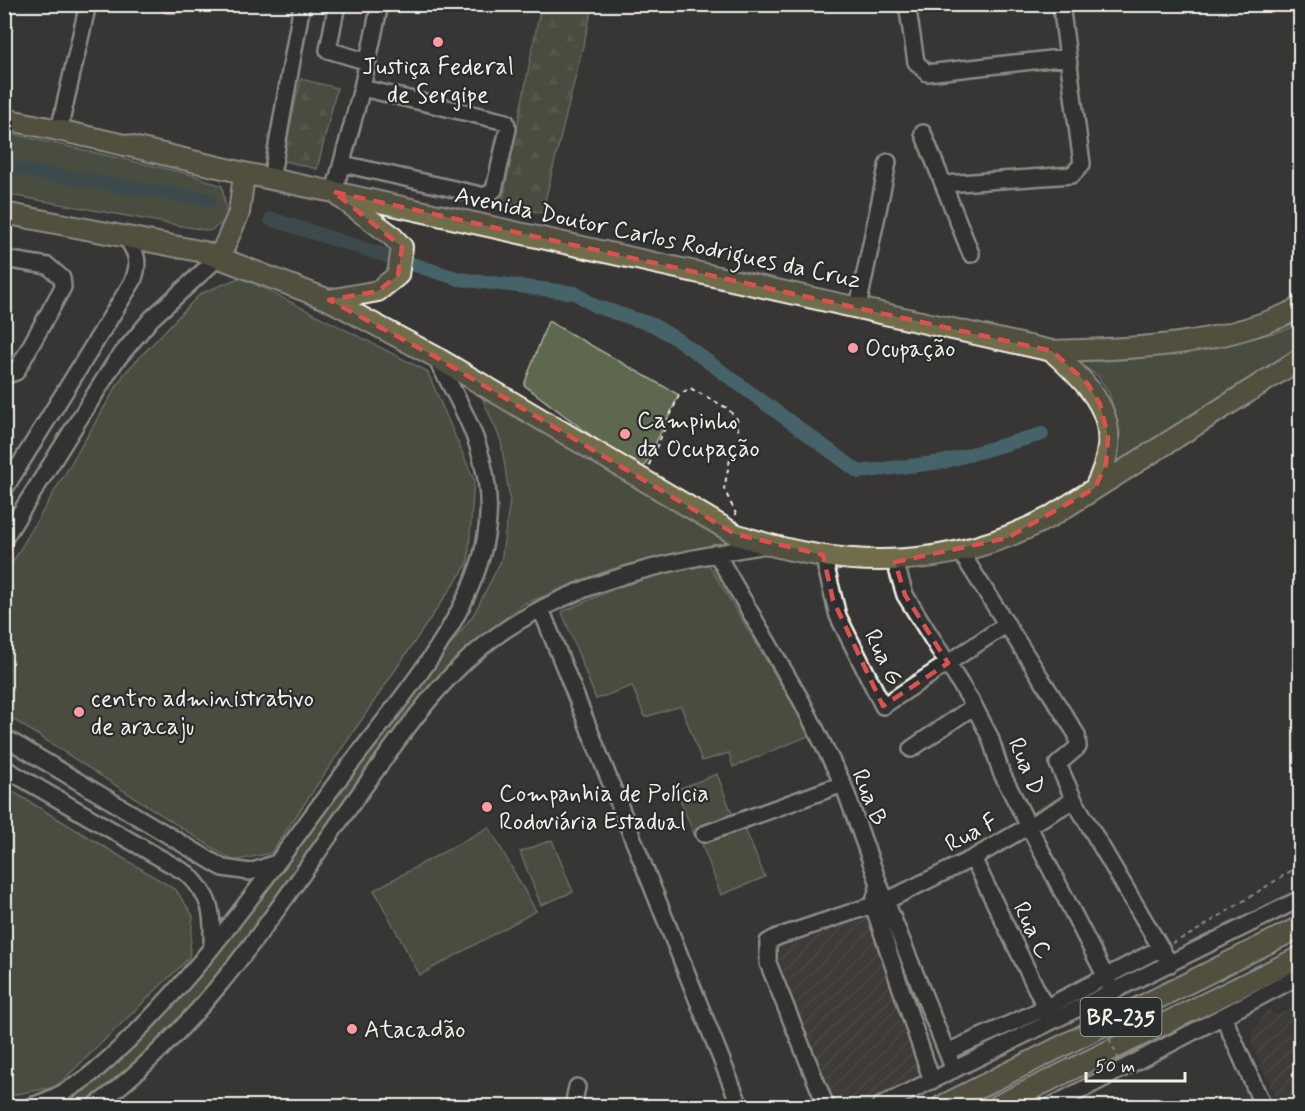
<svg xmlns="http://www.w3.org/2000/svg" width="1305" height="1111" viewBox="0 0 1305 1111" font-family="Mynerve,sans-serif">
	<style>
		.industrial { fill: url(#industrial-furrows) }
		.grass { fill: #5d6850; stroke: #a8ac9c; stroke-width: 1.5 }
		.forest { fill: url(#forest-firs); stroke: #a8ac9c; stroke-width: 1.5 }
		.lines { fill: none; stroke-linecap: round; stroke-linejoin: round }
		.canal { stroke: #456367; stroke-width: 14 }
		.minor-casing { stroke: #f4f1e8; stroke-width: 20 }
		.major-casing { stroke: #f4f1e8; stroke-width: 24 }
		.path { stroke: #f4f1e8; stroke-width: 2; stroke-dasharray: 4.5 4.5; stroke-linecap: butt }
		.minor { stroke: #2a2d2e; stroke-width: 15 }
		.major { stroke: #716d4b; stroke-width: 20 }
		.path-bridge { stroke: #f4f1e8; stroke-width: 2; stroke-dasharray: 4.5 4.5; stroke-linecap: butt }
		.marked { fill: none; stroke: #dc504e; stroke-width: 4.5; stroke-dasharray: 12 8; stroke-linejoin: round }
		.poi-dot { fill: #ff9aa2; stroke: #2a2d2e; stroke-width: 2 }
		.labels { text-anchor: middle; stroke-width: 4.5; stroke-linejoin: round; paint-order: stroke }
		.shield { fill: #2a2d2e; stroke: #b7b6b0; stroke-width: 1.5 }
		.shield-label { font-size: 22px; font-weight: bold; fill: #f4f1e8 }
		.poi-label { font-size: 24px; fill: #f4f1e8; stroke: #2a2d2e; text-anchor: start }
		.street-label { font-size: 24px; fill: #f4f1e8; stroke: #2a2d2e }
	</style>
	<defs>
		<pattern id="industrial-furrows" width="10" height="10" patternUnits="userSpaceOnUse" patternTransform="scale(1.5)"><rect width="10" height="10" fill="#47413e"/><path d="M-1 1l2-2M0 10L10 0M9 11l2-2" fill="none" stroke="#625d5a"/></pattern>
		<pattern id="forest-firs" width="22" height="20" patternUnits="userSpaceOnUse" patternTransform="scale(1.5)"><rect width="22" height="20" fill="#5d6850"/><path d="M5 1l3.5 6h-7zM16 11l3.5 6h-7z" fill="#757e69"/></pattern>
	</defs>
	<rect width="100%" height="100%" fill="#373635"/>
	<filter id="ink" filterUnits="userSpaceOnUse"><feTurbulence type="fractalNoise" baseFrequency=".0167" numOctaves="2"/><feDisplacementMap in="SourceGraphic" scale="12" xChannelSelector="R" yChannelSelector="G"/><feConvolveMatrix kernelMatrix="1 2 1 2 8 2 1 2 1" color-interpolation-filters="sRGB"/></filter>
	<g filter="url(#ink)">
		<!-- industrial -->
		<path class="industrial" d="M867,911L925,1075L863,1106H836L773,946Z
			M1300,1004V1106H1279L1253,1047L1251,1034L1268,1009L1277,1015Z"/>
		<!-- grass -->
		<path class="grass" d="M4,132L193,175L222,186L228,219L210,231L5,194Z
			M241,277L427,371L474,480L468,563L271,853L233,861L5,714V575L124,374L200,294Z
			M548,321L679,395L641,473L524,385Z
			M1300,323V360L1107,483L1118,460L1120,432L1109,393L1097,375L1076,362C1137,361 1189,354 1247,339C1265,335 1284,332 1300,323Z
			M477,386L738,541L632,565L525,603L485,634L430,686L230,960L168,1031L133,1067L84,1106H43L144,1030L177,1000L474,614L501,561L510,501L501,441Z
			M709,565L811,735L733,767L729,753L702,761L681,706L645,717L632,686L596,699L562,612L639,578Z
			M717,774L734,819L694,834L676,790Z
			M5,787L176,890L193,916L189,958L56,1087L5,1096Z
			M489,827L536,911L420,975L374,890Z
			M745,829L765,877L721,895L702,844Z
			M552,840L573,892L541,905L520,852Z"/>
		<!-- forest -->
		<path class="forest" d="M541,5H593L542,213L502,204Z
			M301,79L337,88L317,169L281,160Z"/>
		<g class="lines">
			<!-- canal -->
			<path class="canal" d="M4,167L210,200
				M271,219L459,279L575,293L595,306L653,325L680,341L859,472L943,462L1042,434"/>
			<!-- minor casing -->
			<g class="minor-casing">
				<path id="minor" d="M168,4H175
					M337,4L328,50L368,62
					M907,4L916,62L927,73L1068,57
					M59,130L88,4
					M923,133L971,254
					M343,164L485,196L494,190L508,129L506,122L362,88
					M271,180L302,4
					M945,184L1072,175L1082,164L1061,4
					M334,192L362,88L380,4
					M4,259L48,266L62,278L63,287L16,372L4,376
					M858,307L888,162
					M4,490L133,281C141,261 136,251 124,235
					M4,539L115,362L151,319L220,256
					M960,551L1077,735L1078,747L1058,764L1074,800L1170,964
					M716,553L801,700L843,784L879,884L954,1070
					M823,555L838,616L883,706L1007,624
					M895,562L905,595L974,706L990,737L1001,772L1113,991
					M541,609L740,1106
					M4,737L223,868L250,872L276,863
					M911,749L974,706
					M4,768L188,874C212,899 213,912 212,946
					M704,834L843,784
					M973,858L1050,1017
					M886,901L973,858L1074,800
					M873,905L932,1081
					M1224,1018L1263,1106
					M947,1052L1045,1008L1161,948
					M31,1106C54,1099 77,1086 96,1070C191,988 264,879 339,779C389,713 470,623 485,541C499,473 468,414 434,356
					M95,1106C205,1025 280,904 359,794C406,729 448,663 519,621C594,576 680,559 766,545
					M573,1106L577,1087
					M826,1106L768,963V942L777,937L873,905L879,884
					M880,1106L1300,899
					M1051,1106L1300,976"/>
			</g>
			<!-- major casing -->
			<g class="major-casing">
				<path id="major" d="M4,119C115,140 223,171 334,192L1052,351C1136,349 1223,346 1300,308
					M4,213L204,252L329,300L434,356L735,534C842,571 949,571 1050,517L1300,359
					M220,256L239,213L244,175
					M329,300L378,291L398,275L402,247L391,235L340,197
					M1052,351C1098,393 1127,424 1095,488
					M942,1106L1300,927
					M997,1106L1300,957"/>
			</g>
			<!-- path -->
			<path class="path" d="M649,465L679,395L690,388L727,408L737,419L739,436L731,454L724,489L737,516
				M1172,943L1193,933L1300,865"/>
			<!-- minor -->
			<use href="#minor" class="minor"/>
			<!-- major -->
			<use href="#major" class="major"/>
			<!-- path-bridge -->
			<path class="path-bridge" d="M1098,1015L1121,1064"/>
		</g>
	</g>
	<!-- marked area -->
	<path d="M0 0H1305V1111H0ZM334,192L1052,351L1087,383L1100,404L1108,437L1106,464L1095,488L1007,538L895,562L905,595L948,663L883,706L833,600L823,555L735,534L434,356L329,300L378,291L398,275L402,247Z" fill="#373635" fill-opacity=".55" fill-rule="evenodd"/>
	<path class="marked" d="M334,192L1052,351L1087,383L1100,404L1108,437L1106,464L1095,488L1007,538L895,562L905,595L948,663L883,706L833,600L823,555L735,534L434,356L329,300L378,291L398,275L402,247Z"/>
	<!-- markers -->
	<g class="poi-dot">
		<circle cx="438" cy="42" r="6"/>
		<circle cx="853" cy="348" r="6"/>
		<circle cx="625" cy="434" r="6"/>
		<circle cx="79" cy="712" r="6"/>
		<circle cx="487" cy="807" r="6"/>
		<circle cx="352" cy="1029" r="6"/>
	</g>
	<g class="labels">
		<!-- shield labels -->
		<rect class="shield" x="1080.5" y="998" width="81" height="38" rx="4.5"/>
		<g class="shield-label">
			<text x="1121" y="1025">BR-235</text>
		</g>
		<!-- poi labels -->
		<g class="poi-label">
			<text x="438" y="74" text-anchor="middle">Justiça Federal<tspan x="438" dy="28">de Sergipe</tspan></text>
			<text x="865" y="356">Ocupação</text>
			<text x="637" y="428">Campinho<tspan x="637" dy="28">da Ocupação</tspan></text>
			<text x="91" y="706">centro administrativo<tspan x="91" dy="28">de aracaju</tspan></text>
			<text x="499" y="801">Companhia de Polícia<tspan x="499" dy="28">Rodoviária Estadual</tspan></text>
			<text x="364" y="1037">Atacadão</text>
		</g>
		<!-- street labels -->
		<g class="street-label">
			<text transform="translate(658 237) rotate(12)" y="8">Avenida Doutor Carlos Rodrigues da Cruz</text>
			<text transform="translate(884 657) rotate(64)" y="8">Rua G</text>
			<text transform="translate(1027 766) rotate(67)" y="8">Rua D</text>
			<text transform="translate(870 797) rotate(68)" y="8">Rua B</text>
			<text transform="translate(971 832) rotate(-28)" y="8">Rua F</text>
			<text transform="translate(1033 930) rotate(64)" y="8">Rua C</text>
		</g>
	</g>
	<!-- margin -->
	<rect width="1305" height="1111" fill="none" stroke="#2a2d2e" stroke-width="24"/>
	<rect x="12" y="12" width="1281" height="1087" fill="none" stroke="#f4f1e8" stroke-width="2" filter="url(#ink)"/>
	<!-- scale -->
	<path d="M1086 1072v9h99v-9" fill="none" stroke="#f4f1e8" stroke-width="3"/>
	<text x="1095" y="1072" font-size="18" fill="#f4f1e8" stroke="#2a2d2e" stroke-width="4.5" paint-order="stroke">50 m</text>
</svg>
